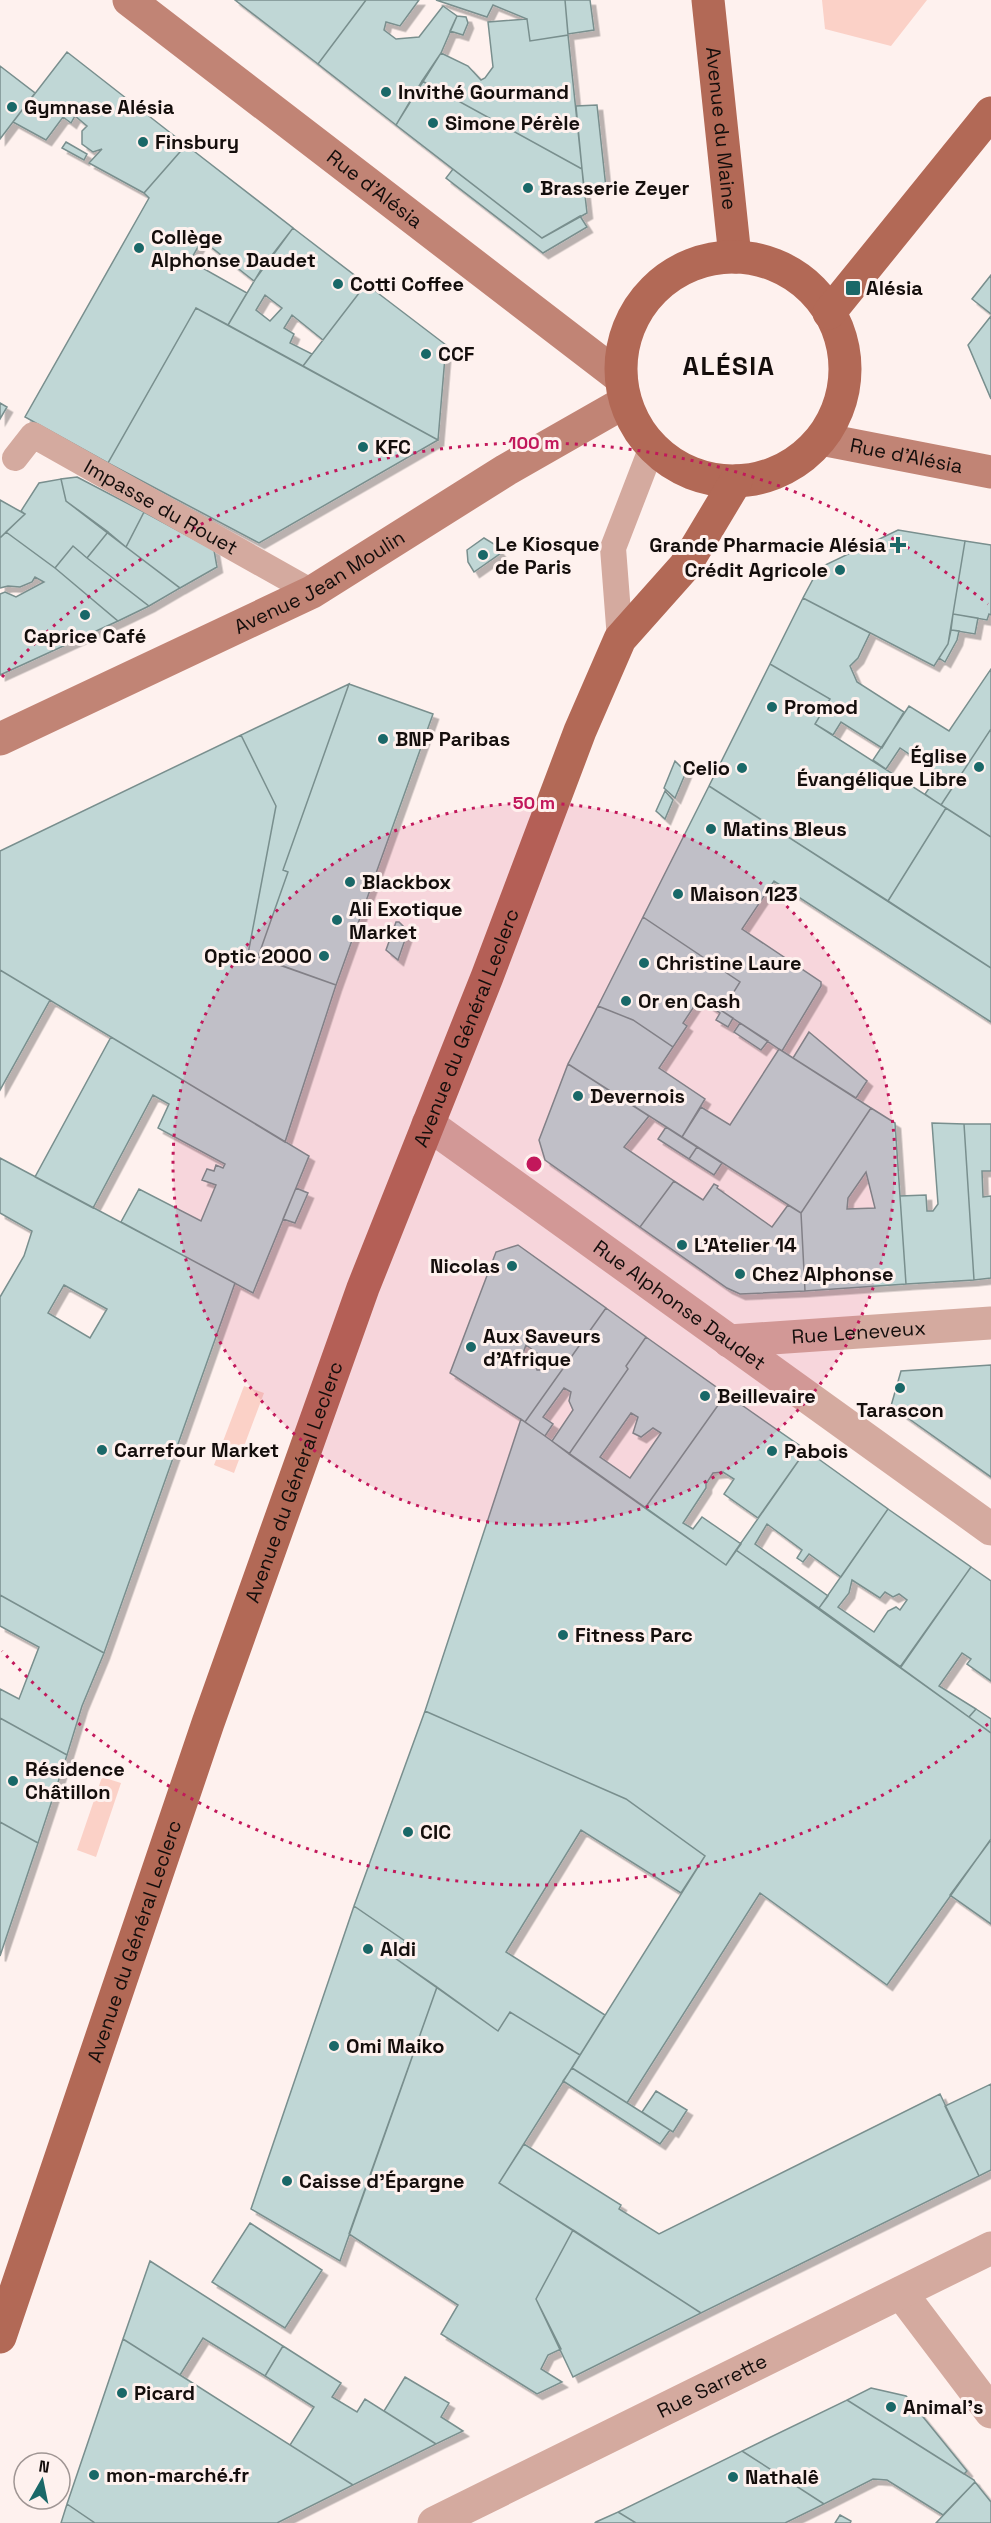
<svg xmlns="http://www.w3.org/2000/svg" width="991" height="2523" viewBox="0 0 991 2523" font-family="'Space Grotesk',sans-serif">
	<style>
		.green { fill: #fbd1c7 }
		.building { fill: #c0d7d6; stroke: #798f8e; stroke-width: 1.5; fill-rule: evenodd; filter: url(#shadow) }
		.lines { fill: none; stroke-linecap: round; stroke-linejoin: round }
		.lane { stroke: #d4aa9f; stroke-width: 26 }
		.street { stroke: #d4aa9f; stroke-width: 33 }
		.secondary { stroke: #c18475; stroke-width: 33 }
		.primary { stroke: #b26956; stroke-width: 33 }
		.ring { fill: none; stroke: #c2185b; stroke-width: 3; stroke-dasharray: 3 6 }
		.poi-dot { fill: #1a6868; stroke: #fef1ee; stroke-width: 2 }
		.labels { text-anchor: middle; stroke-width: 6; stroke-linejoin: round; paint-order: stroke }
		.poi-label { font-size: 20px; font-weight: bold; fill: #140e0c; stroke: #fef1ee; text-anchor: start }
		.street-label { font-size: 20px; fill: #140e0c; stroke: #fef1ee }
		.district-label { font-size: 26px; font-weight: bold; letter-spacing: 1.5px; fill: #140e0c; stroke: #fef1ee }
		.centre { fill: #c2185b; stroke: #fef1ee; stroke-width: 3 }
		.ring-label { font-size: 18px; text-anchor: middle; font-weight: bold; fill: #c2185b; stroke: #fef1ee; stroke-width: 6; stroke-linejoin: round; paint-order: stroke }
	</style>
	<defs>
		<filter id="shadow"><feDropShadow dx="5.5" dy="5.5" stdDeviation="0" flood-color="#0004"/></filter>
	</defs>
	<rect width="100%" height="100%" fill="#fef1ee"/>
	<!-- green -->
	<path class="green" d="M822,0H927L891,46L825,29Z
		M244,1386L264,1393L234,1473L214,1465Z
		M102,1777L121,1783L96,1857L77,1850Z"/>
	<!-- building -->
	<path class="building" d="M235,0H366L318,64Z
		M366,0H419L400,26L386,22L384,30L396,39L419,37L443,6L457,16L441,53L396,125L318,64Z
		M436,0H565L568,35L530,41L527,19L493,5L487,17Z
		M565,0H590L594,30L568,34Z
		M457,16L466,17L468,23L463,35L450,31Z
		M527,19L530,41L568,35L582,169L422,81L441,53L468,66L481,80L485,78L493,67L488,22Z
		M67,52L186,145L144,193L89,163L102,149L93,152L82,144V131L87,126L75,116L71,123L63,117L46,140L13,122Z
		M0,66L35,93L0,139Z
		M422,81L582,169L587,213L542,238L396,125Z
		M597,105L606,188L584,190L576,106Z
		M66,142L87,154L84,160L62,148Z
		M186,145L293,228L254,281L202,240L190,261L247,293L228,325L196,308L108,463L25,417L149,198L144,193Z
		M453,169L542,238L580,216L587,227L543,253L446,178Z
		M293,228L366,284L323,340L292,315L284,328L294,334L290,343L312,354L303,366L228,325L262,268ZM265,295L282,308L270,321L256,310Z
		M991,275V314L972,299Z
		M366,284L446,345L438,440L303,366Z
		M196,308L438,440L259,543L108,463Z
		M991,316V399L968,345Z
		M0,403L7,407L0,419Z
		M77,477L144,512L126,547L66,501L61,479Z
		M61,479L66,501L108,532L87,558L73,546L55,568L6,532L25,514L21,511L39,483Z
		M0,500L25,514L0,538Z
		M144,512L214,550L217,567L180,588L126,547Z
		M898,530L965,541L948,644L934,666L803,598L819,568Z
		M6,532L55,568L118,621L0,675V594L5,592L16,597L44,582L35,577L32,582L20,587L8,586L0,588V538Z
		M108,532L126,547L180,588L149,606L87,558Z
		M484,538L494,544L501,553L474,572L468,562L467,550Z
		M965,541L991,545V615L989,614L987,620L953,614Z
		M73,546L87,558L149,606L118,621L55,568Z
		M803,598L870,633L858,658L850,666L857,682L904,712L882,748L841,722L833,735L815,724L830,699L770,664Z
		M953,614L978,618L975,634L951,630Z
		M951,630L959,631L957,640L945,662L939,658L948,644Z
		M770,664L830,699L815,724L946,808L888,901L709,786Z
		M991,669V729L941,805L925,794L939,774L900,748L886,769L873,760L909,706L949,731Z
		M349,684L433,714L336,985L258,957L288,872L283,870Z
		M349,684L283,870L288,872L258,957L248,954L276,806L241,735Z
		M991,729V837L941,805Z
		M241,735L276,806L248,954L336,985L285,1142L0,970V851Z
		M675,761L686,772L675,798L664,788Z
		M709,786L991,968V1022L774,881L742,929L821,982V986L782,1051L722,1011L740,982L643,917Z
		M665,791L673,800L665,819L656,811Z
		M946,808L991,837V968L888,901Z
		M643,917L740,982L722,1011L733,1018L728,1027L716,1020L720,1013L699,999L683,1023L687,1026L673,1047L633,1020L598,1006Z
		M396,922H399L408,931L398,960L386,950Z
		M0,970L50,1000L0,1090Z
		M598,1006L633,1020L673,1047L659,1068L705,1099L682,1137L568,1064Z
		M740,1023L768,1041L761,1050L734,1032Z
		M809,1032L867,1081L856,1098L793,1058Z
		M111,1037L309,1156L253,1293L121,1222L139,1189L201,1221L216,1185L202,1180L207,1169L214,1171L216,1165L223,1168L225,1164L158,1128L169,1104L153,1095L93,1208L35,1177Z
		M779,1049L871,1108L801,1213L682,1137L701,1107L730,1125Z
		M568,1064L649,1116L624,1147L674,1181L640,1227L545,1160L539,1140Z
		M871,1108L895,1123L906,1284L805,1291L801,1213ZM866,1172L875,1208L847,1209L848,1198Z
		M932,1123L964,1124L974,1280L906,1284L900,1196L926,1195L927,1211H933L938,1204Z
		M964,1124H991V1171H982L983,1197L991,1196V1278L974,1280Z
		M666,1127L697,1147L689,1159L658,1139Z
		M697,1147L722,1163L714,1175L689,1159Z
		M0,1158L235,1283L104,1653L0,1595V1297L24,1256L32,1231L0,1213ZM64,1285L107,1309L90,1338L48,1313Z
		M674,1181L703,1200L714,1184L718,1186L717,1188L772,1227L788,1205L801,1213L805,1291L740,1294L727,1288L640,1227Z
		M296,1188L308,1193L295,1223L283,1219Z
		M518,1245L606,1308L525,1422L450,1373L496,1252ZM526,1345L552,1364L548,1370H537L535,1364L521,1359Z
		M606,1308L646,1337L626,1366L628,1369L569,1454L552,1441L573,1410L569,1401L571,1392L564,1388L543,1417L553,1424L545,1436L525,1422Z
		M646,1337L726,1394L645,1508L569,1454L628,1369L626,1366ZM631,1413L638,1417L633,1433L641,1437L653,1428L661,1433L630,1478L600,1457Z
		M991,1365V1477L891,1406L901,1371Z
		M726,1394L806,1450L758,1518L724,1494L734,1479L723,1472L713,1473L706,1484V1488L683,1523L693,1529L702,1517L741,1544L726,1565L645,1508Z
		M521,1419L726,1565L736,1550L991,1733V1839L887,1985L760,1893L627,2103L572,2068L705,1856L626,1799L425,1711Z
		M806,1450L888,1509L841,1577L809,1554L803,1562L797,1558L802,1550L767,1524L755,1544L828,1596L819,1608L736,1550Z
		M888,1509L971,1567L901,1667L819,1608ZM852,1580L880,1598L885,1592L893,1597L899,1594L907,1600L900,1610L896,1607L888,1611L874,1632L838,1607L849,1593Z
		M971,1567L991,1581V1681L967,1664L971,1659L962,1653L939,1686L976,1709L969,1717L900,1667Z
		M0,1595L104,1653L82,1706L67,1755L0,1718V1689L19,1699L39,1647L0,1626Z
		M976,1709L991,1719V1733L969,1717Z
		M425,1711L626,1799L705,1856L681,1893L581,1830L506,1952L605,2015L580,2055L510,2012L498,2031L395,1958L405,1941L354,1906Z
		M0,1718L67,1755L38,1843L0,1822Z
		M0,1822L38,1843L0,1956Z
		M990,1841L991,1842V1924L950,1895Z
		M354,1906L405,1941L395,1958L437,1987L340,2261L251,2209Z
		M437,1987L498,2031L510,2012L580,2055L499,2183L573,2230L536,2299L561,2349L548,2355L541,2369L562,2382L537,2394L441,2334L458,2305L349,2234Z
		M572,2068L670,2130L660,2144L563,2081Z
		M991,2084V2170L979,2176L945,2106Z
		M656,2091L687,2110L673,2132L642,2112Z
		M940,2094L979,2176L701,2313L499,2183L524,2144L621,2205L619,2209L659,2234Z
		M250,2223L322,2270L285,2328L212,2282Z
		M573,2230L701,2313L573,2377L536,2299Z
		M150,2261L283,2346L265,2376L203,2338L180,2375L123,2339Z
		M123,2339L180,2375L353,2485L277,2523H95L67,2504Z
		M283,2346L341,2383L332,2397L357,2412L365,2399L436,2444L353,2485L290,2445L314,2407L265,2376Z
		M405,2377L449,2403L441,2417L463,2431L436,2444L384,2411Z
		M871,2388L906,2396L967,2471L964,2474L847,2400Z
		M847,2400L974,2480L975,2482L943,2515L887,2480L873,2479L824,2504L742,2451Z
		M742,2451L824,2504L785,2523H636L618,2512Z
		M975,2482L991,2502V2523H936Z
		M67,2504L95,2523H61Z
		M618,2512L636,2523H595L596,2522Z
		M840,2515L851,2521L850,2523H835Z"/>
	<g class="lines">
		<!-- lane -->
		<g class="lane">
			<path id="s1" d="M15,458L33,435L312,592"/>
			<path d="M620,639L613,548L652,447"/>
		</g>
		<!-- street -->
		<g class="street">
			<path id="s2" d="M428,1124L991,1529"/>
			<path id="s3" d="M729,1341L991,1323"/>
			<path d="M901,2293L991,2412"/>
			<path id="s4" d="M434,2523L991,2248"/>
		</g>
		<!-- secondary -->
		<g class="secondary">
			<path id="s5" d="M129,0L621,378"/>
			<path id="s6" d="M821,439L991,472"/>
			<path id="s7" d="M0,739L312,592L506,470L625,402"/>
		</g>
		<!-- primary -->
		<g class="primary">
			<path id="s8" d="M708,0L735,257"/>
			<circle cx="733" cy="369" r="112"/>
			<path d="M829,313L991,113"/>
			<path id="s9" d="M0,2337L208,1723L363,1288L487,977L580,731L620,639L685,566L736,481"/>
		</g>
	</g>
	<!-- distance rings -->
	<circle cx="534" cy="1164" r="361" fill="#c2185b" fill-opacity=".12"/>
	<g class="ring">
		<circle cx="534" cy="1164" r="361"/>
		<path d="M988 1724A721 721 0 0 1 2 1651M2 677A721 721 0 0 1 988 604"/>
	</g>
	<!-- markers -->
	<g class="poi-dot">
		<circle cx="386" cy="92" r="6"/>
		<circle cx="12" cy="107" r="6"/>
		<circle cx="433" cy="123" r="6"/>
		<circle cx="143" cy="142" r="6"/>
		<circle cx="528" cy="188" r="6"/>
		<circle cx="139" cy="248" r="6"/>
		<circle cx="338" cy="284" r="6"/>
		<rect x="845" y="280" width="16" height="16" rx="3"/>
		<circle cx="426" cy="354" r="6"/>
		<circle cx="363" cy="447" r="6"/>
		<path d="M895 536h6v6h6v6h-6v6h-6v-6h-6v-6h6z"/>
		<circle cx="483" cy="555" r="6"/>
		<circle cx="840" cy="570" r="6"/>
		<circle cx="85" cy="615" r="6"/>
		<circle cx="772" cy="707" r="6"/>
		<circle cx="383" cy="739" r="6"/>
		<circle cx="979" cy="767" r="6"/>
		<circle cx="742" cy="768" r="6"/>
		<circle cx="711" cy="829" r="6"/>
		<circle cx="350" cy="882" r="6"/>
		<circle cx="678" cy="894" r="6"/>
		<circle cx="337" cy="920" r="6"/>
		<circle cx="324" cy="956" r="6"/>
		<circle cx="644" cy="963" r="6"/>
		<circle cx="626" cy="1001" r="6"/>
		<circle cx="578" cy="1096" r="6"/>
		<circle cx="682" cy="1245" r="6"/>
		<circle cx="512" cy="1266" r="6"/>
		<circle cx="740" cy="1274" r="6"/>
		<circle cx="471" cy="1347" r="6"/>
		<circle cx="900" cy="1388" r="6"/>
		<circle cx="705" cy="1396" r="6"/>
		<circle cx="102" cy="1450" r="6"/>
		<circle cx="772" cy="1451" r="6"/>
		<circle cx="563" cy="1635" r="6"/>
		<circle cx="13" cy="1781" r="6"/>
		<circle cx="408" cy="1832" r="6"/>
		<circle cx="368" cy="1949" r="6"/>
		<circle cx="334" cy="2046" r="6"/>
		<circle cx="287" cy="2181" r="6"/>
		<circle cx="122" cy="2393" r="6"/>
		<circle cx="891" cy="2407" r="6"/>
		<circle cx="94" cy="2475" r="6"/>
		<circle cx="733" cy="2477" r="6"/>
	</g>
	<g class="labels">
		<!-- poi labels -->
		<g class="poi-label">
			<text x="398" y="99">Invithé Gourmand</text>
			<text x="24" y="114">Gymnase Alésia</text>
			<text x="445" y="130">Simone Pérèle</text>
			<text x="155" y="149">Finsbury</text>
			<text x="540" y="195">Brasserie Zeyer</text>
			<text x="151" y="244">Collège<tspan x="151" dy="23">Alphonse Daudet</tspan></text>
			<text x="350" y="291">Cotti Coffee</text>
			<text x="866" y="295">Alésia</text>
			<text x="438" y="361">CCF</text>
			<text x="375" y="454">KFC</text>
			<text x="495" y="551">Le Kiosque<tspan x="495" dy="23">de Paris</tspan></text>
			<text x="886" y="552" text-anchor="end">Grande Pharmacie Alésia</text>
			<text x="828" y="577" text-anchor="end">Crédit Agricole</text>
			<text x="85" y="643" text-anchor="middle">Caprice Café</text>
			<text x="784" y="714">Promod</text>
			<text x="395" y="746">BNP Paribas</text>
			<text x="967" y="763" text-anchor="end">Église<tspan x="967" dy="23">Évangélique Libre</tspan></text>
			<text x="730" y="775" text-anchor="end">Celio</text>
			<text x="723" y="836">Matins Bleus</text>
			<text x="362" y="889">Blackbox</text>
			<text x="690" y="901">Maison 123</text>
			<text x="349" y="916">Ali Exotique<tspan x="349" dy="23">Market</tspan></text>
			<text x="312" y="963" text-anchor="end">Optic 2000</text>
			<text x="656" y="970">Christine Laure</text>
			<text x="638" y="1008">Or en Cash</text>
			<text x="590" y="1103">Devernois</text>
			<text x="694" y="1252">L'Atelier 14</text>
			<text x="500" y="1273" text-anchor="end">Nicolas</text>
			<text x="752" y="1281">Chez Alphonse</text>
			<text x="483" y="1343">Aux Saveurs<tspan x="483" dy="23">d'Afrique</tspan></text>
			<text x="717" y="1403">Beillevaire</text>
			<text x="900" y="1417" text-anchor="middle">Tarascon</text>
			<text x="114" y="1457">Carrefour Market</text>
			<text x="784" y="1458">Pabois</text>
			<text x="575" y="1642">Fitness Parc</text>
			<text x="25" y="1776">Résidence<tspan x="25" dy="23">Châtillon</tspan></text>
			<text x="420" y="1839">CIC</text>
			<text x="380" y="1956">Aldi</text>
			<text x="346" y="2053">Omi Maiko</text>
			<text x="299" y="2188">Caisse d'Épargne</text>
			<text x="134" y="2400">Picard</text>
			<text x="903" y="2414">Animal's</text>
			<text x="106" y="2482">mon-marché.fr</text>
			<text x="745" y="2484">Nathalê</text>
		</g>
		<!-- street labels -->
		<g class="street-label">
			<text dy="7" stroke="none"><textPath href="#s8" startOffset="129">Avenue du Maine</textPath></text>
			<text dy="7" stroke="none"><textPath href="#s5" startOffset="310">Rue d'Alésia</textPath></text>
			<text dy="7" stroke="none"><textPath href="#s6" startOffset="87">Rue d'Alésia</textPath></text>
			<text dy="7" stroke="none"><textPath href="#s1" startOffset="176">Impasse du Rouet</textPath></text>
			<text dy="7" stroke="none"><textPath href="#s7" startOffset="356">Avenue Jean Moulin</textPath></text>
			<text dy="7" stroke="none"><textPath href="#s9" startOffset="1390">Avenue du Général Leclerc</textPath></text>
			<text dy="7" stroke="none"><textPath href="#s2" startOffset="310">Rue Alphonse Daudet</textPath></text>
			<text dy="7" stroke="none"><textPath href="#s3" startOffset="130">Rue Leneveux</textPath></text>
			<text dy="7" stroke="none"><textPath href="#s9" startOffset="904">Avenue du Général Leclerc</textPath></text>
			<text dy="7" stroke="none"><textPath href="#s9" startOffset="418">Avenue du Général Leclerc</textPath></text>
			<text dy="7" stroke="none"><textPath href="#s4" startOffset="310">Rue Sarrette</textPath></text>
		</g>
		<!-- district labels -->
		<g class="district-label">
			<text x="729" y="375">ALÉSIA</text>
		</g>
	</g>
	<circle cx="534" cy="1164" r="9" class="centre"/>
	<g class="ring-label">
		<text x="534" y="449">100 m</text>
		<text x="534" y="809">50 m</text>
	</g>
	<!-- north arrow -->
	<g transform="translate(42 2481) rotate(9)"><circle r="28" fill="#fef1ee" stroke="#a09694" stroke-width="1.5"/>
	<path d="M0-4.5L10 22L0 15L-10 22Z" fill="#1a6868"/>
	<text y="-9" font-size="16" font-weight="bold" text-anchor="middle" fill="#140e0c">N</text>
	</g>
</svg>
